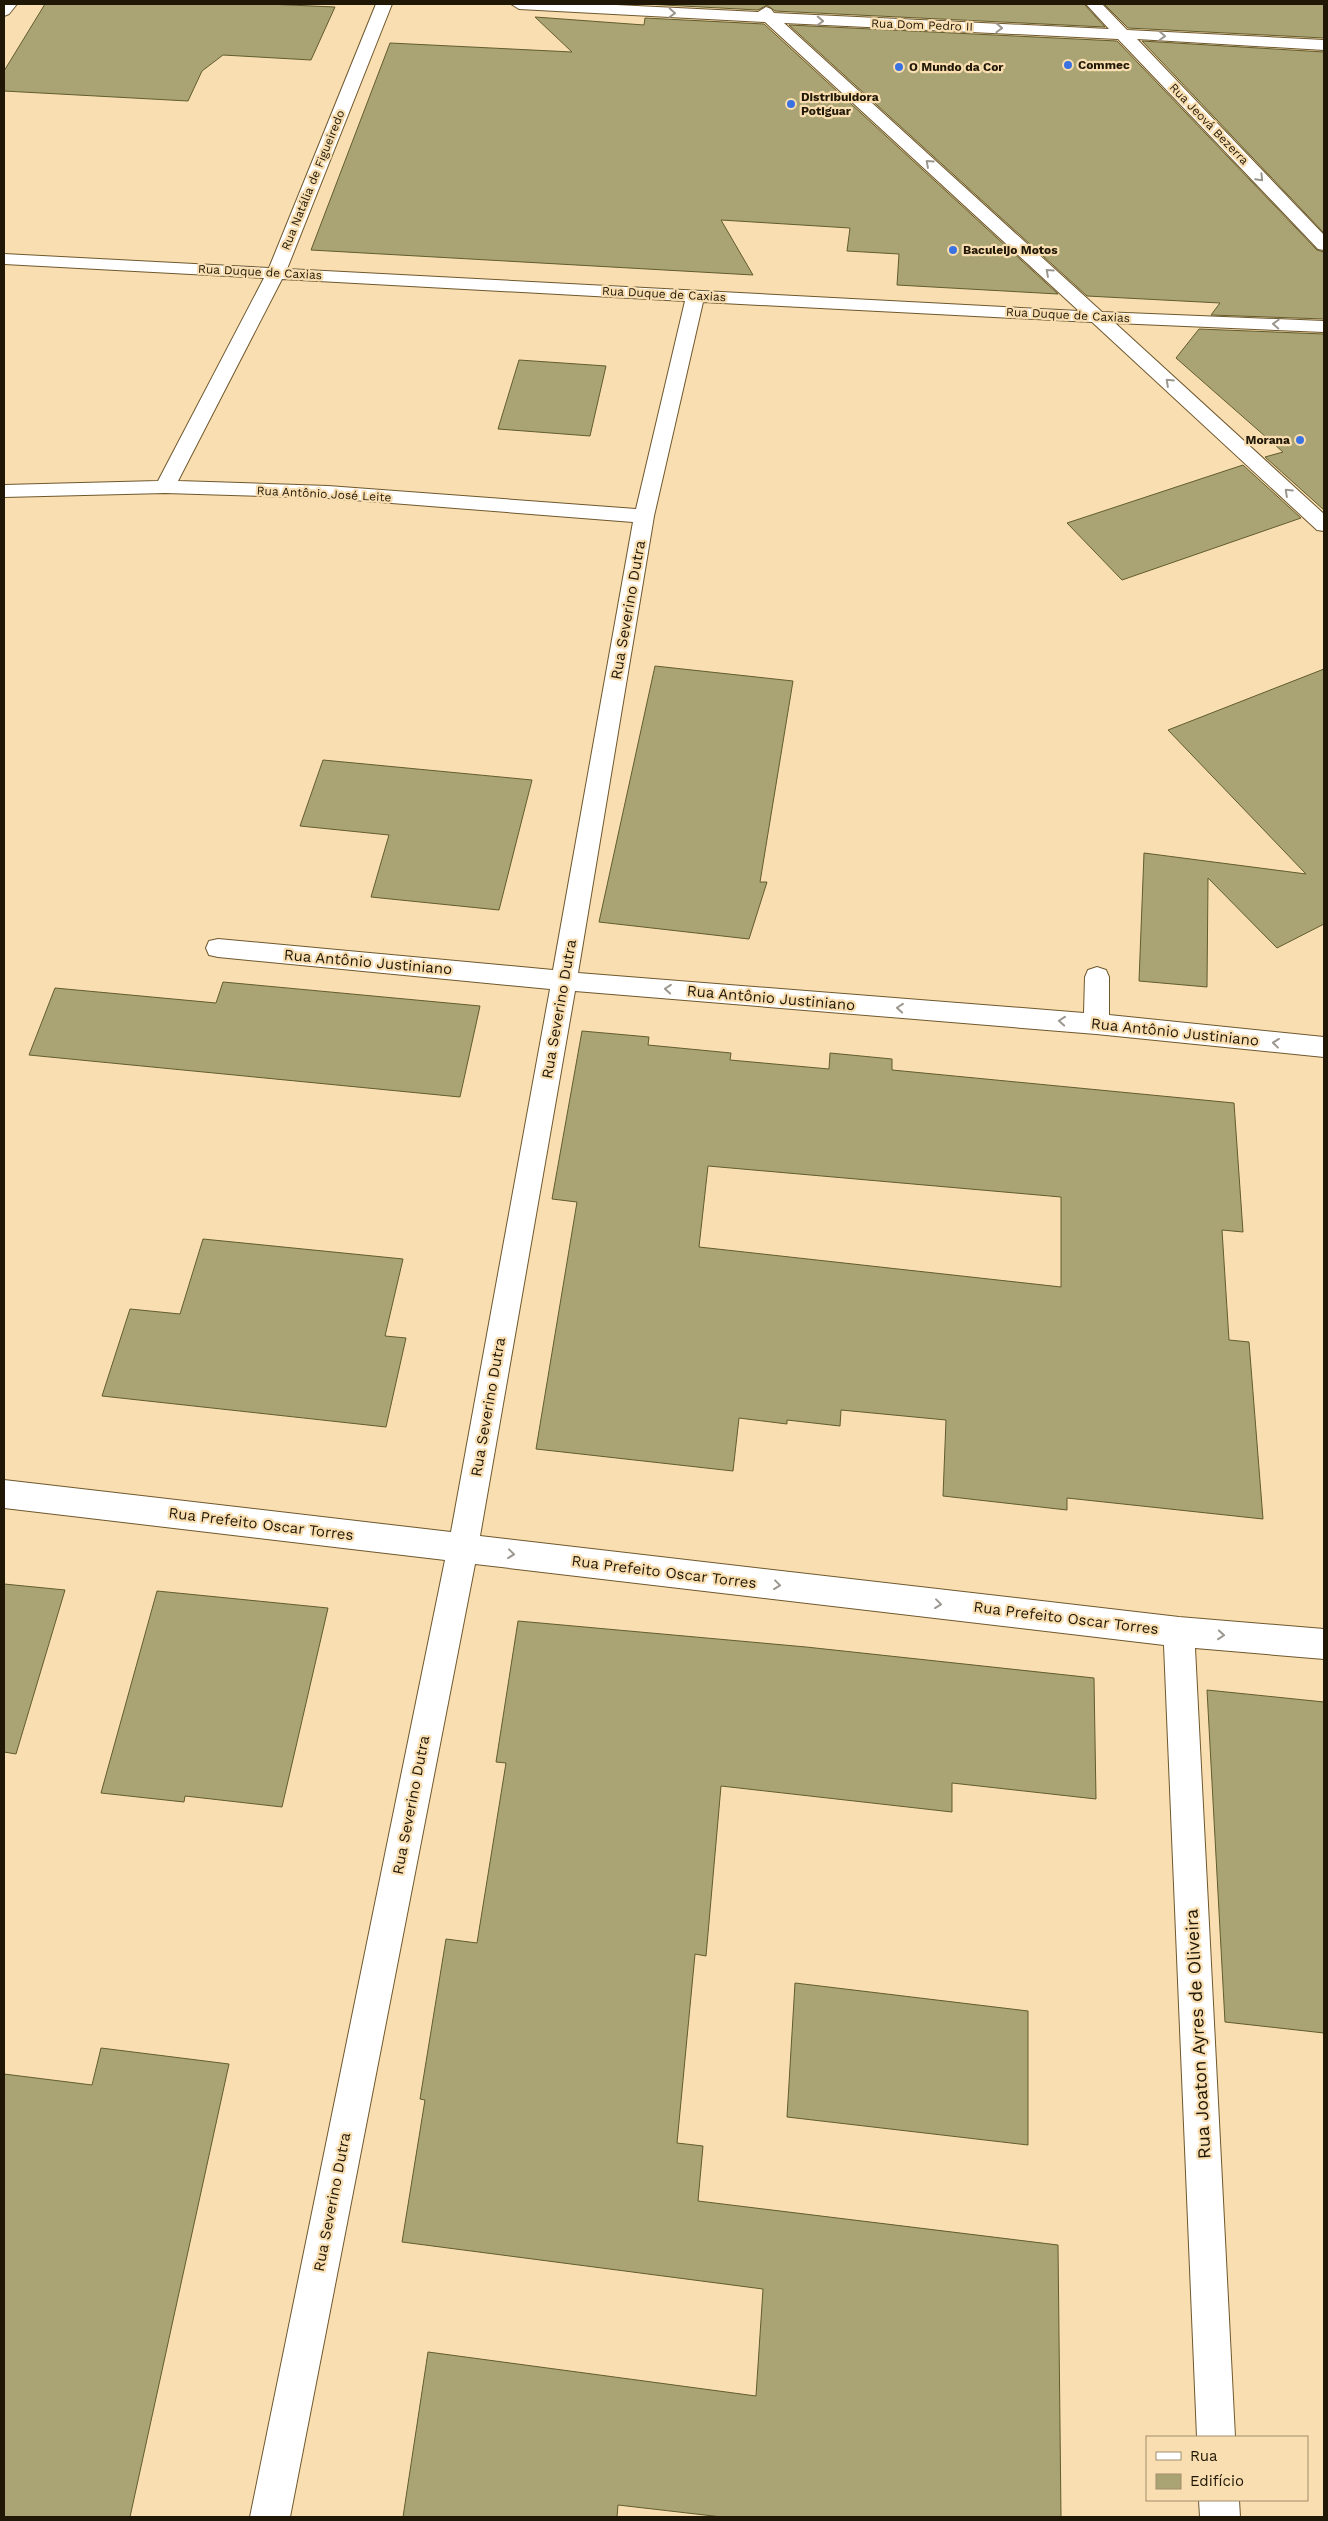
<svg xmlns="http://www.w3.org/2000/svg" width="1328" height="2521" viewBox="0 0 1328 2521" font-family="'Work Sans',sans-serif">
	<style>
		.building { fill: #aaa474; stroke: #625c2e; fill-rule: evenodd }
		.lines { fill: none; stroke-linecap: round; stroke-linejoin: round }
		.minor-casing { stroke: #6f582e; stroke-width: 2 }
		.minor { fill: #fff; fill-rule: evenodd }
		.oneway { stroke: #9b978f }
		.poi-dot { fill: #3b72e2; stroke: #f8deb0; stroke-width: 2 }
		.labels { text-anchor: middle; stroke-width: 4.5; stroke-linejoin: round; paint-order: stroke }
		.far-street-label { font-size: 12px; fill: #201706; stroke: #f8deb0 }
		.far-poi-label { font-size: 12px; font-weight: bold; fill: #201706; stroke: #f8deb0; text-anchor: start }
		.street-label { font-size: 15px; fill: #201706; stroke: #f8deb0 }
		.near-street-label { font-size: 18px; fill: #201706; stroke: #f8deb0 }
	</style>
	<rect width="100%" height="100%" fill="#f8deb0"/>
	<!-- building -->
	<path class="building" d="M45,4H267L335,7L311,60L223,55L202,71L188,101L4,91V71Z
		M645,4H1084L1105,27L775,11L767,5L758,10Z
		M1104,4H1324V38L1128,28Z
		M535,17L644,25L645,18L764,24L1058,294L897,285L899,254L847,251L850,228L721,220L753,275L311,250L390,43L572,52Z
		M789,25L1117,41L1317,250L1324,252V319L1211,315L1220,303L1087,296Z
		M1142,41L1324,52V233Z
		M1199,329L1324,334V510L1265,457L1283,452L1176,358Z
		M519,360L606,366L590,436L498,429Z
		M1243,465L1301,518L1122,580L1067,523Z
		M655,666L793,681L760,882H767L749,939L599,922Z
		M1324,669V924L1277,948L1208,878L1207,987L1139,981L1144,853L1306,874L1168,730Z
		M323,760L532,780L499,910L371,897L389,835L300,826Z
		M223,982L480,1006L460,1097L29,1055L55,988L216,1003Z
		M582,1031L649,1037L648,1045L731,1053L730,1060L829,1069L830,1053L892,1059V1070L1234,1103L1243,1232L1222,1230L1229,1340L1249,1342L1263,1519L1067,1498V1510L943,1496L946,1420L841,1410L840,1426L787,1420V1424L739,1418L733,1471L536,1449L577,1202L552,1199ZM708,1166L1061,1197V1287L699,1247Z
		M203,1239L403,1259L385,1336L406,1338L386,1427L102,1396L130,1309L180,1314Z
		M4,1584L65,1590L16,1754L4,1752Z
		M157,1591L328,1608L282,1807L185,1796L184,1802L101,1793Z
		M518,1621L806,1647L1094,1678L1096,1799L952,1783V1812L721,1786L706,1956L695,1954L677,2143L703,2146L698,2201L1058,2245L1061,2517H722L618,2505L617,2517H403L428,2352L756,2396L763,2289L402,2242L425,2100L420,2099L446,1939L477,1943L506,1763L496,1762Z
		M1207,1690L1324,1702V2033L1225,2022Z
		M795,1983L1028,2011V2145L787,2117Z
		M101,2048L229,2064L130,2517H4V2074L92,2085Z"/>
	<g class="lines">
		<!-- minor casing -->
		<g class="minor-casing">
			<path id="minor" d="M4,4H17L9,14L4,16Z
				M376,4H392L287,269L1079,311L765,22L519,9L511,4H596L758,12L766,7L771,9L774,13L1109,29L1086,4H1102L1127,30L1324,40V50L1137,39L1324,235V250L1318,249L1118,39L784,23L1102,312L1324,321V332L1115,323L1324,514V531L1317,530L1092,322L703,302L654,516L578,973L1084,1013L1085,977L1088,970L1097,967L1106,970L1109,977V1015L1324,1037V1057L1096,1034L575,991L480,1536L1179,1617L1324,1629V1659L1195,1648L1235,2437H1197L1164,1645L475,1564L290,2517H250L445,1560L4,1508V1480L451,1532L550,989L218,957L209,955L206,948L209,941L218,939L553,970L633,522L328,498L165,493L4,497V485L158,481L264,278L4,264V254L269,268ZM282,279L685,301L636,509L328,486L178,481Z
				M1199,2500H1239L1240,2517H1200Z"/>
		</g>
		<!-- minor -->
		<use href="#minor" class="minor"/>
	</g>
	<!-- one-way arrows -->
	<defs><path id="oneway-chevron" d="M-2-3.5L2.5 0L-2 3.5" fill="none" stroke-width="1.6" stroke-linecap="round" stroke-linejoin="round" transform="scale(1.25)"/></defs>
	<g class="oneway">
		<use href="#oneway-chevron" transform="translate(672 13) rotate(3)"/>
		<use href="#oneway-chevron" transform="translate(820 21) rotate(2)"/>
		<use href="#oneway-chevron" transform="translate(999 28) rotate(2)"/>
		<use href="#oneway-chevron" transform="translate(1162 36) rotate(3)"/>
		<use href="#oneway-chevron" transform="translate(929 163) rotate(-138)"/>
		<use href="#oneway-chevron" transform="translate(1260 178) rotate(46)"/>
		<use href="#oneway-chevron" transform="translate(1049 272) rotate(-138)"/>
		<use href="#oneway-chevron" transform="translate(1276 324) rotate(-177)"/>
		<use href="#oneway-chevron" transform="translate(1169 382) rotate(-137)"/>
		<use href="#oneway-chevron" transform="translate(1288 492) rotate(-137)"/>
		<use href="#oneway-chevron" transform="translate(668 989) rotate(-175)"/>
		<use href="#oneway-chevron" transform="translate(900 1008) rotate(-175)"/>
		<use href="#oneway-chevron" transform="translate(1062 1021) rotate(-175)"/>
		<use href="#oneway-chevron" transform="translate(1276 1043) rotate(-174)"/>
		<use href="#oneway-chevron" transform="translate(511 1554) rotate(7)"/>
		<use href="#oneway-chevron" transform="translate(777 1585) rotate(7)"/>
		<use href="#oneway-chevron" transform="translate(938 1604) rotate(7)"/>
		<use href="#oneway-chevron" transform="translate(1221 1635) rotate(5)"/>
	</g>
	<!-- markers -->
	<g class="poi-dot">
		<circle cx="1068" cy="65" r="5"/>
		<circle cx="899" cy="67" r="5"/>
		<circle cx="791" cy="104" r="5"/>
		<circle cx="953" cy="250" r="5"/>
		<circle cx="1300" cy="440" r="5"/>
	</g>
	<g class="labels">
		<!-- far-street labels -->
		<g class="far-street-label">
			<text transform="translate(922 25) rotate(2)" y="4">Rua Dom Pedro II</text>
			<text transform="translate(1209 124) rotate(46)" y="4">Rua Jeová Bezerra</text>
			<text transform="translate(313 180) rotate(-68)" y="4">Rua Natália de Figueiredo</text>
			<text transform="translate(260 272) rotate(3)" y="4">Rua Duque de Caxias</text>
			<text transform="translate(664 294) rotate(3)" y="4">Rua Duque de Caxias</text>
			<text transform="translate(1068 315) rotate(3)" y="4">Rua Duque de Caxias</text>
			<text transform="translate(324 494) rotate(3)" y="4">Rua Antônio José Leite</text>
		</g>
		<!-- far-poi labels -->
		<g class="far-poi-label">
			<text x="1078" y="69">Commec</text>
			<text x="909" y="71">O Mundo da Cor</text>
			<text x="801" y="101">Distribuidora<tspan x="801" dy="14">Potiguar</tspan></text>
			<text x="963" y="254">Baculeijo Motos</text>
			<text x="1290" y="444" text-anchor="end">Morana</text>
		</g>
		<!-- street labels -->
		<g class="street-label">
			<text transform="translate(628 610) rotate(-80)" y="5">Rua Severino Dutra</text>
			<text transform="translate(368 962) rotate(5)" y="5">Rua Antônio Justiniano</text>
			<text transform="translate(771 998) rotate(5)" y="5">Rua Antônio Justiniano</text>
			<text transform="translate(559 1009) rotate(-80)" y="5">Rua Severino Dutra</text>
			<text transform="translate(1175 1032) rotate(6)" y="5">Rua Antônio Justiniano</text>
			<text transform="translate(488 1407) rotate(-80)" y="5">Rua Severino Dutra</text>
			<text transform="translate(261 1524) rotate(7)" y="5">Rua Prefeito Oscar Torres</text>
			<text transform="translate(664 1572) rotate(7)" y="5">Rua Prefeito Oscar Torres</text>
			<text transform="translate(1066 1618) rotate(7)" y="5">Rua Prefeito Oscar Torres</text>
			<text transform="translate(411 1805) rotate(-79)" y="5">Rua Severino Dutra</text>
			<text transform="translate(332 2202) rotate(-79)" y="5">Rua Severino Dutra</text>
		</g>
		<!-- near-street labels -->
		<g class="near-street-label">
			<text transform="translate(1198 2034) rotate(-93)" y="6">Rua Joaton Ayres de Oliveira</text>
		</g>
	</g>
	<!-- border -->
	<rect width="1328" height="2521" fill="none" stroke="#201706" stroke-width="10"/>
	<!-- legend -->
	<rect x="1146" y="2436" width="162" height="65" fill="#f8deb0" stroke="#a28e6c"/>
	<rect x="1156" y="2452" width="25" height="8" fill="#ffffff" stroke="#a28e6c"/>
	<text x="1190" y="2461" font-size="15" fill="#201706">Rua</text>
	<rect x="1156" y="2474" width="25" height="15" fill="#aaa474" stroke="#a28e6c"/>
	<text x="1190" y="2486" font-size="15" fill="#201706">Edifício</text>
</svg>
